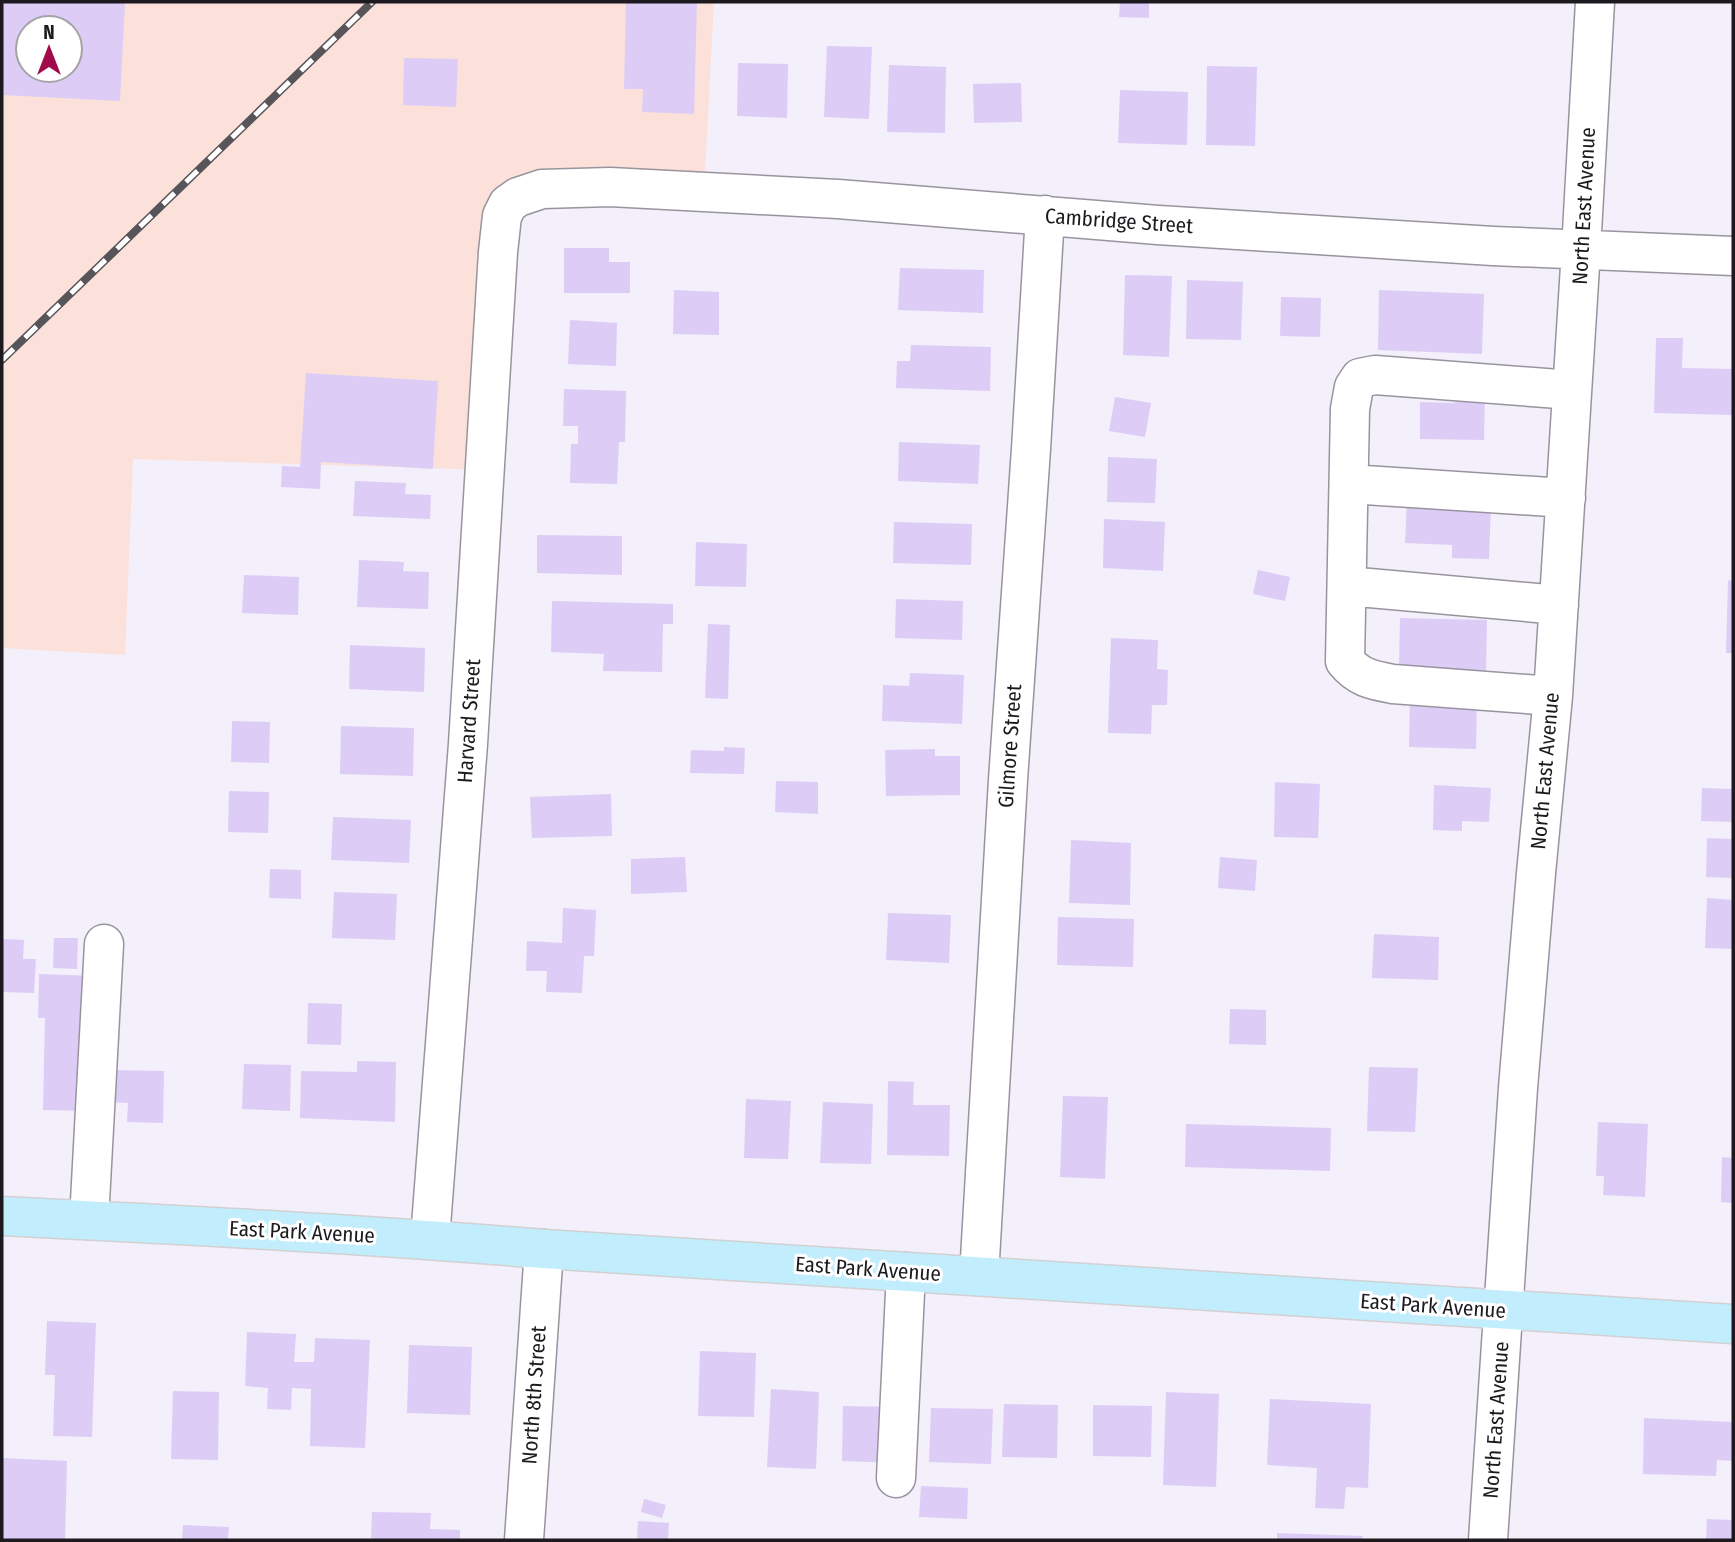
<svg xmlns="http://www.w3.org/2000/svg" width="1735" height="1542" viewBox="0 0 1735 1542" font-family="'Fira Sans Condensed',sans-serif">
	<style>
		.industrial { fill: #fbe1da; fill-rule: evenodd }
		.building { fill: #ddcdf6; fill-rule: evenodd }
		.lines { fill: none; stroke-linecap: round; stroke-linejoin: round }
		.minor-casing { stroke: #98949e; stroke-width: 41 }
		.major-casing { stroke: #d2d1d2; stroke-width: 41 }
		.minor { stroke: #fff; stroke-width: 38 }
		.major { stroke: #c2edfd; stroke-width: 38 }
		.rail-casing { stroke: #57545a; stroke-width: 8 }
		.rail { stroke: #fff; stroke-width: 5; stroke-dasharray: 16; stroke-linecap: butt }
		.labels { text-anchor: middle; stroke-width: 6; stroke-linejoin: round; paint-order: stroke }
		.street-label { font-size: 21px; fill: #1c1a1e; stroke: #fff }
	</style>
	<rect width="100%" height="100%" fill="#f3effb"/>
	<!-- industrial -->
	<path class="industrial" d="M2,2H714L704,190L514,185L492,470L133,459L125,655L2,648ZM28,28H70V70H28Z"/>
	<!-- building -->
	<path class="building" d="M2,2H125L120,101L2,95ZM28,28H70V70H28Z
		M626,2H697L694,114L642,112L643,89H624Z
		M1120,2H1149V18L1119,17Z
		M827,46L872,47L869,119L824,117Z
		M404,58L458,59L456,107L403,105Z
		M738,63L788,64L787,118L737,116Z
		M889,65L946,67L945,133L887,132Z
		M1207,66L1257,67L1255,146L1206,145Z
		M1021,83L1022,122L974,123L973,84Z
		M1120,90L1188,92L1187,145L1118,143Z
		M564,248H609V262H630V293H564Z
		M900,268L984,270L983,313L898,310Z
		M1125,275L1172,276L1169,357L1123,355Z
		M1187,280L1243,282L1241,340L1186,339Z
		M674,290L719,292V335L673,334Z
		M1379,290L1484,294L1482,354L1378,350Z
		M1281,297L1321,298L1320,337L1280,336Z
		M570,320L617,323L616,366L568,364Z
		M1656,338H1683L1682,368L1733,369V415L1654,413Z
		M911,345L991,347L990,391L896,388L897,361H910Z
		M306,373L438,381L433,469L321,462L320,489L281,487L282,466L300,467Z
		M564,389L626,391L625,442H619L617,484L570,483L571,444H578V426H563Z
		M1455,394H1485L1484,440L1420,439V402L1455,403Z
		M1115,397L1151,403L1145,437L1109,431Z
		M899,442L980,445L978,484L898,481Z
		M1108,457L1157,459L1155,503L1107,502Z
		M355,481L406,483L405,494L431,495L430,519L353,516Z
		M1407,501L1491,503L1489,559L1452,558V545L1405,543Z
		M1104,519L1165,522L1163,571L1103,568Z
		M894,522L972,524L971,565L893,563Z
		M537,535L622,536V575L537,573Z
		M696,542L747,544L746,587L695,586Z
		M359,560L404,562L403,571L429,572L428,609L357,607Z
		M1258,570L1290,577L1285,601L1253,594Z
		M244,575L299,577L298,615L242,613Z
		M1728,580L1733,581V653H1726Z
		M896,599L963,601L962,640L895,638Z
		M552,601L673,604V624H663L662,672L603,671L604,654L551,652Z
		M1400,618L1487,620L1486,671L1399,668Z
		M708,624L730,625L728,699L705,698Z
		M1111,638L1158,640L1157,669L1168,670L1167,705H1152L1151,734L1108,733Z
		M350,645L425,648L424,692L349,689Z
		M910,673L964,675L962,724L882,721L883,685L909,686Z
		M1410,698L1477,699L1476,749L1409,747Z
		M232,721L270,722L269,763L231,762Z
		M341,726L414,728L413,776L340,774Z
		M724,747L745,748L744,774L690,773L691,750L724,751Z
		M935,749V756H960V795L886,796L885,750Z
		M776,781L818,782V814L775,812Z
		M1275,782L1320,784L1318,838L1274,837Z
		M1434,785L1491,788L1489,822L1462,821V831L1433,830Z
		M1702,788L1733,789V822L1701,821Z
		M229,791L269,792L268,833L228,832Z
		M611,794L612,836L532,838L530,797Z
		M333,817L411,820L409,863L331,860Z
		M1707,838L1733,839V878L1706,877Z
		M1071,840L1131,843L1130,905L1069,903Z
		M685,857L687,892L631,894V859Z
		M1220,857L1257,860L1255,891L1218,888Z
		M270,869L301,870V899L269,898Z
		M334,892L397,894L395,940L332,938Z
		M1707,898L1733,900V949L1705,948Z
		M563,908L596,910L594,956H584L582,993L546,992L547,971H526L527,941L562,943Z
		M888,913L951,915L949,963L886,960Z
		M1058,917L1134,919L1133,967L1057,965Z
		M1374,934L1439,937L1438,980L1372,978Z
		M54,938H78L77,969L53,968Z
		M2,939L24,940L23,959H36L34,993L2,992Z
		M39,974L95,976L92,1111L43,1110L45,1018H38Z
		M308,1003L342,1004L341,1045L307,1044Z
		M1230,1009L1266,1010V1045L1229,1044Z
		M357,1061L396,1062L395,1122L300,1118L301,1071L357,1072Z
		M244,1064L291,1065L290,1111L242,1109Z
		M1369,1067L1418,1068L1415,1132L1367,1131Z
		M110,1070L164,1071L163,1123L127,1122L128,1103L109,1102Z
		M888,1081L914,1082L913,1105H950L949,1156L887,1155Z
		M1063,1096L1108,1097L1105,1179L1060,1177Z
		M746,1099L791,1101L788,1159L744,1158Z
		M823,1102L873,1104L871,1164L820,1163Z
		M1598,1122L1648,1124L1645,1197L1603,1195L1604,1176H1596Z
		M1186,1124L1331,1128L1330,1171L1185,1167Z
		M1722,1157L1733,1158V1203L1721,1202Z
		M47,1321L96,1323L92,1437L53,1436L55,1375H45Z
		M247,1332L296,1334L294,1362H314L315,1338L370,1340L365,1448L310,1446L311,1389L292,1388L291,1410L267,1409L268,1388L245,1386Z
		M409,1345L472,1347L470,1415L407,1413Z
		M700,1351L756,1353L754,1417L698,1416Z
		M771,1389L819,1392L816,1469L767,1467Z
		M173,1391L219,1392L218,1460L171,1459Z
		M1166,1392L1219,1394L1216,1487L1163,1485Z
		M1270,1399L1371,1404L1368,1488L1346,1487L1344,1509L1315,1508L1317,1468L1267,1465Z
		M1004,1404L1058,1405L1057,1458L1002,1457Z
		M1093,1405L1152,1406L1151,1457L1093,1456Z
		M843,1406L898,1407L896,1463L842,1461Z
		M931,1408L993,1409L991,1464L929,1462Z
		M1644,1418L1733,1422V1461L1717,1460L1716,1476L1643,1474Z
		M2,1458L67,1461L65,1540H2Z
		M921,1486L968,1488L967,1519L919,1517Z
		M644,1499L666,1505L662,1518L641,1512Z
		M372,1512L431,1513L430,1529L460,1530V1540H371Z
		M1707,1519L1733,1520V1540H1706Z
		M638,1521L669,1523L668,1540H637Z
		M183,1525L229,1527L228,1540H182Z
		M1277,1533L1363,1536L1362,1540H1277Z"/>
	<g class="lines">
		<!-- minor casing -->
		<g class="minor-casing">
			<path id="minor" d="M1349,484L1566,498
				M1347,586L1559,605
				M1553,696L1393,684C1372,680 1359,678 1345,661L1350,409L1354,387L1360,378L1375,375L1572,390
				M89,1220L104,944
				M430,1239L468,744L498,252L502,216L508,204L518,197L542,189L610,187L838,199L1158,225L1493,246L1733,256
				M979,1276L1008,780L1031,449L1045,215
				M896,1478L906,1272
				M524,1540L544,1249
				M1488,1540L1518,1088L1536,873L1553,696L1581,250L1595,2"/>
		</g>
		<!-- major casing -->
		<g class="major-casing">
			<path id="major" d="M2,1216C183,1225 363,1234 544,1249L1733,1324"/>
		</g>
		<!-- minor -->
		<use href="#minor" class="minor"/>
		<!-- major -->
		<use href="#major" class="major"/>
		<!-- rail casing -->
		<g class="rail-casing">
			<path id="rail" d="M2,360L372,2"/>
		</g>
		<!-- rail -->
		<use href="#rail" class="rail"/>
	</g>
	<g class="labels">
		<!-- street labels -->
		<g class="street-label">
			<text transform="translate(1584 206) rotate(-87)" y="7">North East Avenue</text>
			<text transform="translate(1119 221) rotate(4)" y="7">Cambridge Street</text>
			<text transform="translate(469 721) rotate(-86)" y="7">Harvard Street</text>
			<text transform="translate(1010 746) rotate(-86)" y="7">Gilmore Street</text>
			<text transform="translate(1545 771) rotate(-85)" y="7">North East Avenue</text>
			<text transform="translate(302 1232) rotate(3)" y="7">East Park Avenue</text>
			<text transform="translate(868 1269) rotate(4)" y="7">East Park Avenue</text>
			<text transform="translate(1433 1306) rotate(4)" y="7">East Park Avenue</text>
			<text transform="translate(534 1395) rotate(-86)" y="7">North 8th Street</text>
			<text transform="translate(1496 1420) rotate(-86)" y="7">North East Avenue</text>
		</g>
	</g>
	<!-- border -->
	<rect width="1735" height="1542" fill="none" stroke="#1c1a1e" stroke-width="7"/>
	<!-- north arrow -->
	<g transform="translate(49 49)"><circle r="33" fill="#ffffff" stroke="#a4a3a5" stroke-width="2"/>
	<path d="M0-5L12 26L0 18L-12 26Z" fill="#a20b4a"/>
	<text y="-10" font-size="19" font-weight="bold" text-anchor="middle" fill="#1c1a1e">N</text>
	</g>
</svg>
